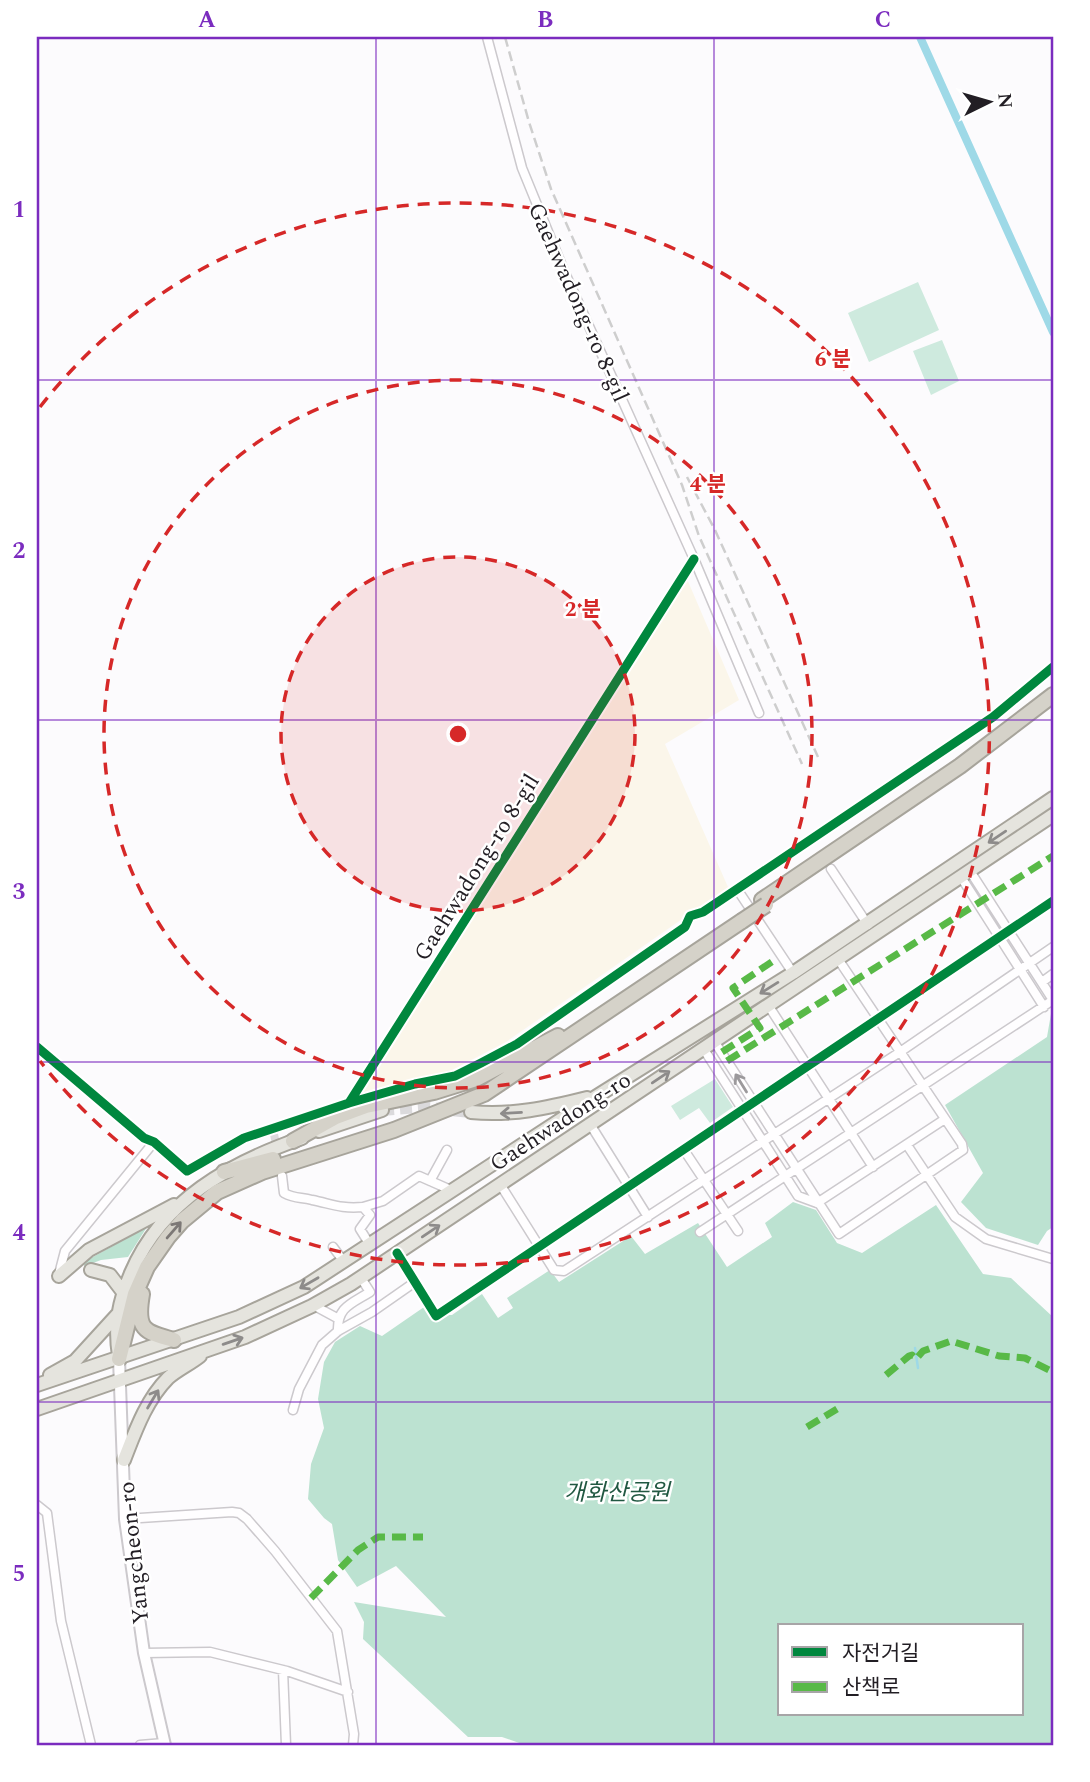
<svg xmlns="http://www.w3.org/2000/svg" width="1090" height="1782" viewBox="0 0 1090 1782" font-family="Spectral,'Noto Sans KR',serif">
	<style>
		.industrial { fill: #fbf6ea }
		.green { fill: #ceeade }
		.forest { fill: #bce2d1; fill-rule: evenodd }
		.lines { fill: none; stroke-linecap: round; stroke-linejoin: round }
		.stream { stroke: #9ed9e7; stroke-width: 2.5 }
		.canal { stroke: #9ed9e7; stroke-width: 8 }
		.street-tunnel { stroke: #dbdadc; stroke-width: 8; stroke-dasharray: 8 4; stroke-linecap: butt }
		.primary-tunnel { stroke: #dbdadc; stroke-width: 12; stroke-dasharray: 12 6; stroke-linecap: butt }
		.street-casing { stroke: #ccc9cd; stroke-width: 11 }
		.secondary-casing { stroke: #ccc9cd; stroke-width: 14 }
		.primary-casing { stroke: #a7a49b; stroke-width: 16 }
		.highway-casing { stroke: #a7a49b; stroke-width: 18 }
		.street { stroke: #fffeff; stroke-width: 8 }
		.secondary { stroke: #fffeff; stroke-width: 10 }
		.primary { stroke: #e5e4de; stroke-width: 12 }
		.highway { stroke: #d5d2c9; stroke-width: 14 }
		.rail { stroke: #cecece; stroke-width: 2.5; stroke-dasharray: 10 5; stroke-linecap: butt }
		.highway-bridge-casing { stroke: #a7a49b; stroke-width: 18; stroke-linecap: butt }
		.highway-bridge { stroke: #d5d2c9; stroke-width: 14 }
		.quiet { stroke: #58b947; stroke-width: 7; stroke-dasharray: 14 7; stroke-linecap: butt }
		.cycleway-casing { stroke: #fff; stroke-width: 13 }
		.cycleway { stroke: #00873e; stroke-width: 9 }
		.oneway { stroke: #8d8b8a }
		.oneway2 { stroke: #9c999c }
		.oneway3 { stroke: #7c7876 }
		.grid { fill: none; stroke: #7b2cbf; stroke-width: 2; stroke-opacity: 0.55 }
		.ring { fill: none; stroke: #d62828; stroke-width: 3.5; stroke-dasharray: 12 9 }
		.labels { text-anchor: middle; stroke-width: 5; stroke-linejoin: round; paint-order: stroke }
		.street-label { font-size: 23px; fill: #221e24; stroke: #fff }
		.park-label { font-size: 23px; font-style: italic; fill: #215842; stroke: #fff }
		.centre { fill: #d62828; stroke: #fff; stroke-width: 3.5 }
		.ring-label { font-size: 21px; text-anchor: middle; font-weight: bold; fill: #d62828; stroke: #fff; stroke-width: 5; stroke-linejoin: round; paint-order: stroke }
		.neatline { fill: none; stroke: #7b2cbf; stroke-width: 2.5 }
		.grid-label { font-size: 23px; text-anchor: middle; font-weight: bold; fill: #7b2cbf }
	</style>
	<rect width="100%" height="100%" fill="#fcfbfd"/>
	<!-- industrial -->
	<path class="industrial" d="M687,579L739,700L665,744L728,887L506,1042L450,1071L396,1084L360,1096Z"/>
	<!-- green -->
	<path class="green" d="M918,282L939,330L869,362L848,313Z
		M942,340L959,381L931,395L913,351Z
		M715,1079L733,1107L710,1123L699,1108L680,1120L671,1106Z"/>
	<!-- forest -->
	<path class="forest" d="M1052,1008L1053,1227L1047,1231L1038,1245L986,1228L961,1202L983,1173L945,1105L1047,1037Z
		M793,1202L816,1210L837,1243L862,1253L936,1205L983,1274L1011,1278L1053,1317V1745H525L502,1737H468L363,1639L364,1622L354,1602L446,1617L396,1566L357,1587L338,1560L332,1524L324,1518L308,1499L311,1464L324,1428L318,1399L324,1362L335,1342L360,1326L382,1336L427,1305L437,1315H452L482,1294L498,1318L513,1308L507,1298L550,1270L559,1282L631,1236L645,1254L698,1223L727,1267L772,1237L765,1223ZM780,1626H1022V1714H780Z
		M147,1227L128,1257L101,1260L85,1266L82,1263Z"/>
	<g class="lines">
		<!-- stream -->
		<path class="stream" d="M915,1348L918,1368"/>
		<!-- canal -->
		<path class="canal" d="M920,37L1053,332"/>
		<!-- street-tunnel -->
		<path class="street-tunnel" d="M274,1134L277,1149"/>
		<!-- primary-tunnel -->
		<path class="primary-tunnel" d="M382,1110L420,1107L471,1112"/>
		<!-- street casing -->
		<g class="street-casing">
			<path id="street" d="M487,37L522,168L565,273L694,559L759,713
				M831,869L868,925
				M970,871L1053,1000
				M961,877L1044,1007
				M737,889L793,973
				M1042,982L1053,974
				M768,1005L873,1167
				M714,1041L839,1234L963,1150L962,1144L838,959
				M37,1047L144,1138L154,1142L187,1171L244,1138L349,1103L694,559
				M703,1048L798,1196L817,1203
				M349,1103L415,1084L455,1076L481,1063L517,1044L685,927L690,916L703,912L993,717L1053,667
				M590,1124L648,1217
				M907,1145L955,1217L986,1239L1053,1259
				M684,1150L738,1231
				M282,1176L284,1193C295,1199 301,1197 312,1200C332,1204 341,1209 363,1207L370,1215L360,1229L370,1245
				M430,1181L447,1150
				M500,1184L554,1270L564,1271L900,1052L1053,947
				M817,1203L945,1119
				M363,1207L383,1201L419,1176L453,1191
				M700,1232L1053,1000
				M333,1247L344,1262
				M397,1253L436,1316L1053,901
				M59,1274L65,1251L154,1142
				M313,1305L337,1318
				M338,1331C337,1307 351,1304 370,1292L361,1278
				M293,1410L299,1389L322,1345L338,1331L372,1312L415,1282
				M37,1505L47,1513L61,1621L91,1745
				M125,1519L232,1512L239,1513L247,1519L275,1551L337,1631L354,1734L353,1745
				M144,1653L210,1652L287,1671L348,1692
				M283,1670L286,1745
				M140,1745L164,1743"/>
		</g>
		<!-- secondary casing -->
		<g class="secondary-casing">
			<path id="secondary" d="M119,1359L125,1519L144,1653L165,1745"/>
		</g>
		<!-- primary casing -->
		<g class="primary-casing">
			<path id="primary" d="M471,1112C512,1116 547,1108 587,1098
				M319,1131L382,1110
				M91,1270L110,1275L123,1292
				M59,1276L89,1250L174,1205
				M119,1356C114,1325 119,1301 131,1273C162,1200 230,1163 302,1138
				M50,1375L75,1361L117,1315
				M37,1385L239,1317L304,1287L597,1096L793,973L1053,798
				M37,1409L245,1337L312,1306L351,1284L1053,815
				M124,1460C135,1432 146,1400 168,1378C177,1370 190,1364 200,1356"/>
		</g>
		<!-- highway casing -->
		<g class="highway-casing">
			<path id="highway" d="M762,900L960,766L1053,695
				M293,1141L336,1117L366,1106L434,1092L476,1079L558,1036
				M224,1172L273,1159
				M142,1294C136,1329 143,1332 174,1340
				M119,1359L135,1294L147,1267L168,1237L182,1221L217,1192L262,1172L394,1130L484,1094L742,921"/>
		</g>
		<!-- street -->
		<use href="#street" class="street"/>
		<!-- secondary -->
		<use href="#secondary" class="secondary"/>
		<!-- primary -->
		<use href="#primary" class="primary"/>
		<!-- highway -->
		<use href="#highway" class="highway"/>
		<!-- rail -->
		<path class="rail" d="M505,37L529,122L551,189L682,485L699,536L802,764
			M687,477L715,530L818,757"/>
		<!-- highway-bridge casing -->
		<g class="highway-bridge-casing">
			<path id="highway-bridge" d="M742,921L766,905"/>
		</g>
		<!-- highway-bridge -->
		<use href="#highway-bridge" class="highway-bridge"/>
		<!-- quiet -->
		<path class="quiet" d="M722,1052L760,1028L733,988L773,961
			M727,1061L1053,856
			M886,1375L909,1356L912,1355L916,1359L923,1351L951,1341L999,1356L1025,1358L1053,1372
			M807,1427L842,1406
			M311,1598L358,1550L378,1537H423"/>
		<!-- cycleway casing -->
		<g class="cycleway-casing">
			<path id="cycleway" d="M37,1047L144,1138L154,1142L187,1171L244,1138L349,1103L694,559
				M349,1103L415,1084L455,1076L481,1063L517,1044L685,927L690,916L703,912L993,717L1053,667
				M397,1253L436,1316L1053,901"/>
		</g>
		<!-- cycleway -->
		<use href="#cycleway" class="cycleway"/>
	</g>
	<!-- one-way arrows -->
	<defs><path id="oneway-shaft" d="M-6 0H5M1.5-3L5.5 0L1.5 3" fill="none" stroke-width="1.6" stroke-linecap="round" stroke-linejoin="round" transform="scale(1.75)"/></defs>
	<g class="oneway">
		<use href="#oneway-shaft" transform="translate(997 837) rotate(146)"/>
		<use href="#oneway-shaft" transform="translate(769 988) rotate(148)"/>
		<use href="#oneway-shaft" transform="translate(661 1077) rotate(-34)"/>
		<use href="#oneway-shaft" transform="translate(511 1113) rotate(177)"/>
		<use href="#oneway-shaft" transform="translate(431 1231) rotate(-34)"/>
		<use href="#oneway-shaft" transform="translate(309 1283) rotate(150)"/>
		<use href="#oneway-shaft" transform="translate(233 1341) rotate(-19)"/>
		<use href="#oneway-shaft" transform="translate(153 1399) rotate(-59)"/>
	</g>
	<use class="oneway2" href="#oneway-shaft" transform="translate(741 1083) rotate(-122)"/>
	<use class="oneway3" href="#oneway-shaft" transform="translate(174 1230) rotate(-49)"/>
	<!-- grid -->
	<path class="grid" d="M376,37V1745M714,37V1745M37,380H1053M37,720H1053M37,1062H1053M37,1402H1053"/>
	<!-- distance rings -->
	<circle cx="458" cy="734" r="177" fill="#d62828" fill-opacity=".12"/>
	<g class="ring">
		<circle cx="458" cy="734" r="177"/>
		<circle cx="458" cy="734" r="354"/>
		<path d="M40 407A531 531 0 1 1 40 1061"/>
	</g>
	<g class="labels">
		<!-- street labels -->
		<g class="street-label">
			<text transform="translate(579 302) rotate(66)" y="8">Gaehwadong-ro 8-gil</text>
			<text transform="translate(476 867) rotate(-58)" y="8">Gaehwadong-ro 8-gil</text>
			<text transform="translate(560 1121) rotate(-33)" y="8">Gaehwadong-ro</text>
			<text transform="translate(133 1553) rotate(-96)" y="8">Yangcheon-ro</text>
		</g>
		<!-- park labels -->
		<g class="park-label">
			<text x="617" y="1500">개화산공원</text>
		</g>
	</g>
	<circle cx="458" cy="734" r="10" class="centre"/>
	<g class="ring-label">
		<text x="833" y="366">6 분</text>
		<text x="708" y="491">4 분</text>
		<text x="583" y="616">2 분</text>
	</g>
	<!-- border -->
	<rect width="1090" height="1782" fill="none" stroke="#ffffff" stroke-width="77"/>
	<!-- legend -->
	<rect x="778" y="1624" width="245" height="91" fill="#ffffff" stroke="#a7a5a7" stroke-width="2"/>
	<rect x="792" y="1647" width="35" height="10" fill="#00873e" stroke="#a7a5a7" stroke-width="2"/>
	<text x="842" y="1660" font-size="21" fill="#221e24">자전거길</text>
	<rect x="792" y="1682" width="35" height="10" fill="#58b947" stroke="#a7a5a7" stroke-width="2"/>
	<text x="842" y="1694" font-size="21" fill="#221e24">산책로</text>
	<!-- north arrow -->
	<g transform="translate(989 102) rotate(85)" stroke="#ffffff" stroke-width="5" paint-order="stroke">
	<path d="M0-5L12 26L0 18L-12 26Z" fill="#221e24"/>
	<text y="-10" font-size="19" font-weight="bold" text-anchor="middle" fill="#221e24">N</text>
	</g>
	<rect x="38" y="38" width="1014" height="1706" class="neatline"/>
	<g class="grid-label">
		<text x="207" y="27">A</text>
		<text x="545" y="27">B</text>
		<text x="883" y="27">C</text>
		<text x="19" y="217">1</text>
		<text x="19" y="558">2</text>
		<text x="19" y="899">3</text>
		<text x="19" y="1240">4</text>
		<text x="19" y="1581">5</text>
	</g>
</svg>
